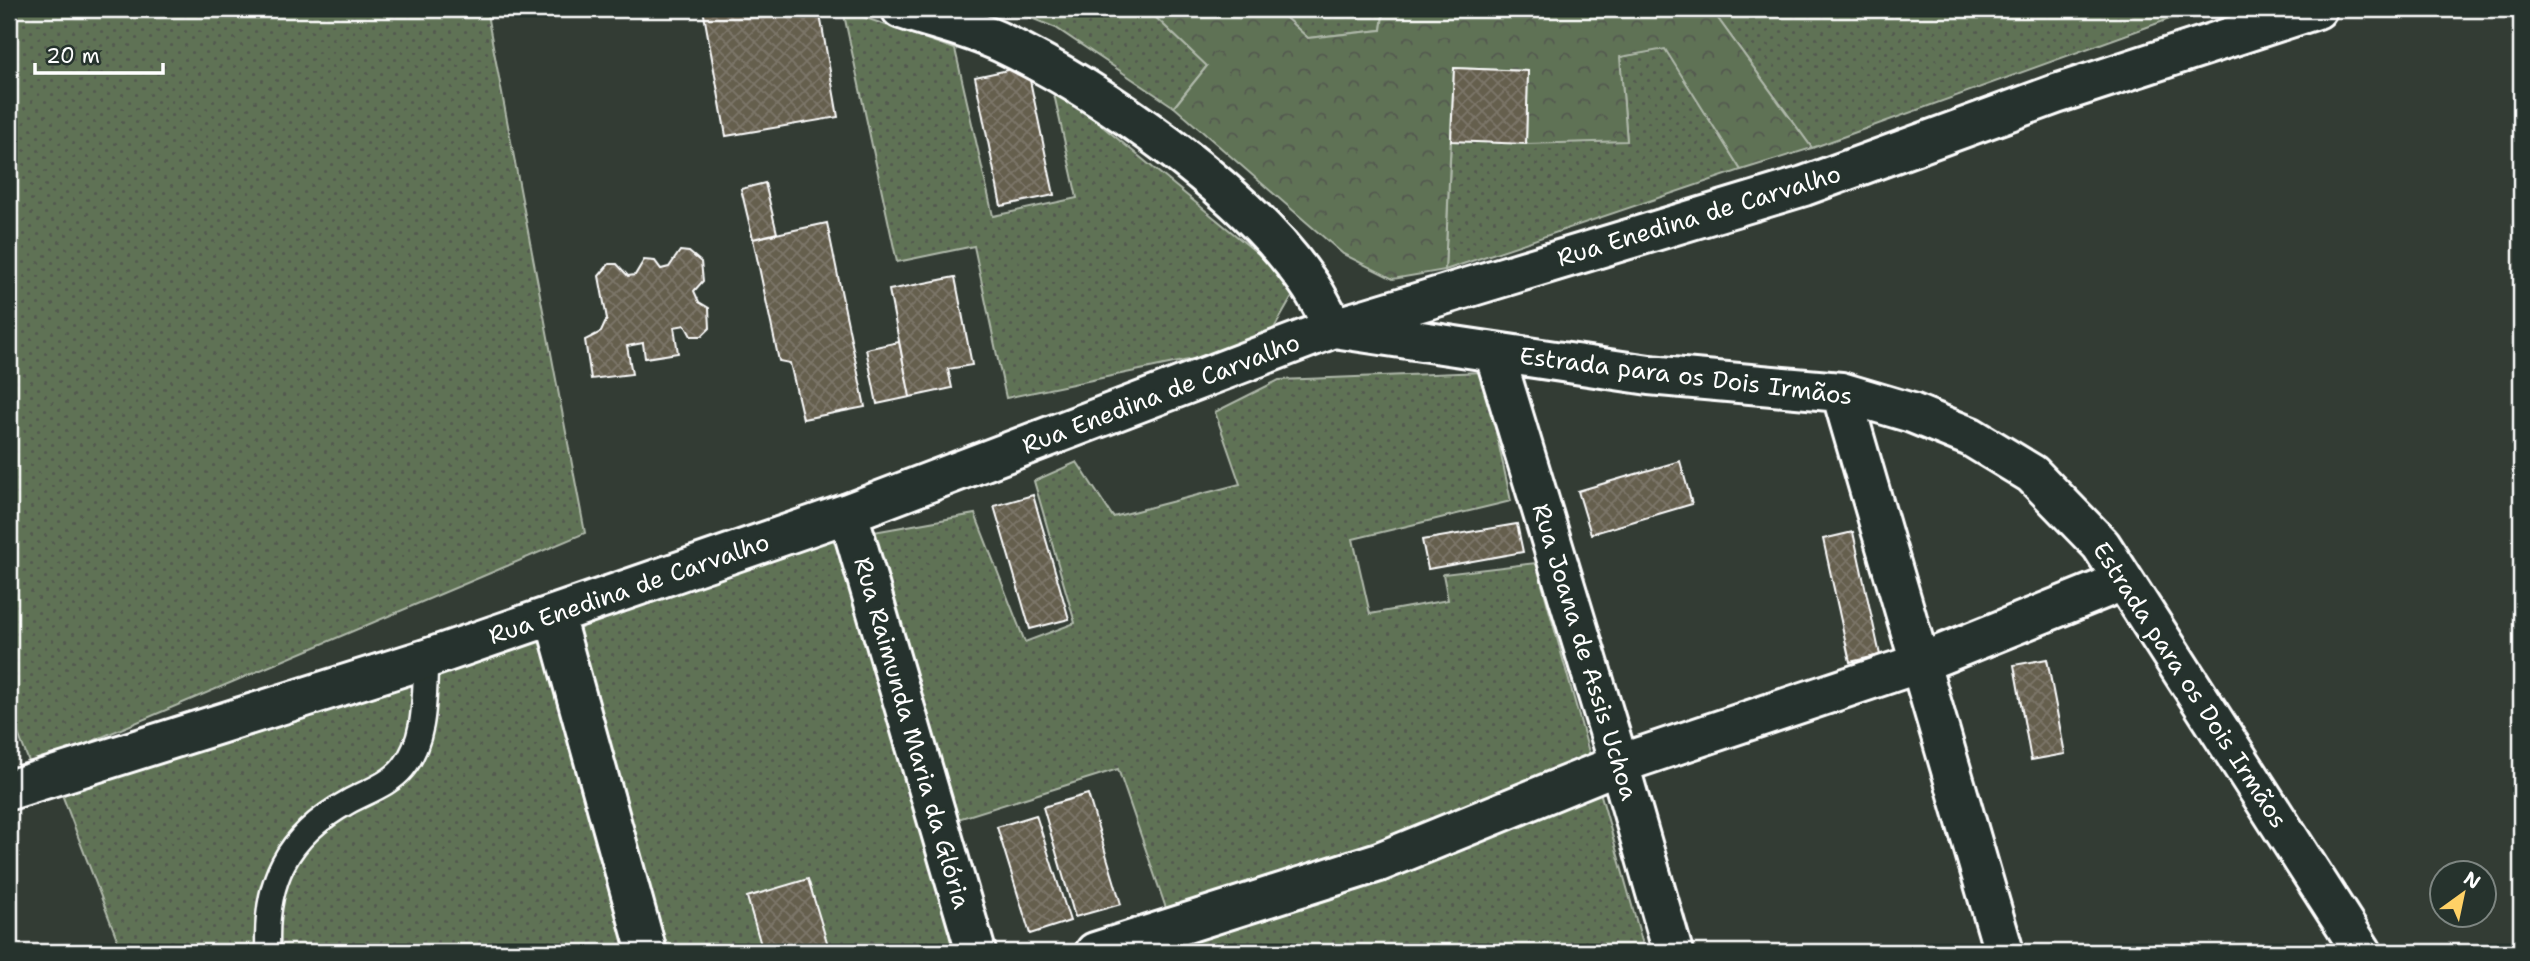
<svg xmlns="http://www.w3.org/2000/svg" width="2530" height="961" viewBox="0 0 2530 961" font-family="'Shantell Sans',sans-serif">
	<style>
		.grass { fill: url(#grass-dots); stroke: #afb8aa; stroke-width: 2 }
		.forest { fill: url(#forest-crowns); stroke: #afb8aa; stroke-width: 2 }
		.building { fill: url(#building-cross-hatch); stroke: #fff; stroke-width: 2 }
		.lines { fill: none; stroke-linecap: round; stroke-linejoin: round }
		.service-casing { stroke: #fff; stroke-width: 28 }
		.minor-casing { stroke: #fff; stroke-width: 44 }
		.service { stroke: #26332d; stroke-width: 23 }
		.minor { stroke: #26332d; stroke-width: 38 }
		.labels { text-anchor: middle; stroke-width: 6; stroke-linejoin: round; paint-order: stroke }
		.street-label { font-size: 24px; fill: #fff; stroke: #26332d }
	</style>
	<defs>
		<pattern id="grass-dots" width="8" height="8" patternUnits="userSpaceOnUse" patternTransform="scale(1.75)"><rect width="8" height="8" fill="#5f7255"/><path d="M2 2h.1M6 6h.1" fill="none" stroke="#53594f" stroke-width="1.8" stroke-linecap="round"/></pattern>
		<pattern id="forest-crowns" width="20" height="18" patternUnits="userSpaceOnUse" patternTransform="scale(1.75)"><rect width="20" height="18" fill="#5f7255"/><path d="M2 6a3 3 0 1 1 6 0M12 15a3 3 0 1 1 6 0" fill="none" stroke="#53594f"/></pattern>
		<pattern id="building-cross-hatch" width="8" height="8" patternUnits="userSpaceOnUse" patternTransform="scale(1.75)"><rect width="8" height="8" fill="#655e4e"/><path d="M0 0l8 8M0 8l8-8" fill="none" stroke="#7c7669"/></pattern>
	</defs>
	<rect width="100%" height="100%" fill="#333c34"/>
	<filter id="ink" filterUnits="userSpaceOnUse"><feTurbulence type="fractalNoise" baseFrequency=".0143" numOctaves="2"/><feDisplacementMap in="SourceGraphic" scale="14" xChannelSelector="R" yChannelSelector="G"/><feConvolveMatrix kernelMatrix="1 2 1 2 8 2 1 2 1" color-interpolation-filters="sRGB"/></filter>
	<g filter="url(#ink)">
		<!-- grass -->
		<path class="grass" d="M9,9H486L585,533L31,767L9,710Z
			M1009,9H1147L1207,66L1174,107L1056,28Z
			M1276,9H1384L1381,30L1308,38Z
			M1711,9H2197L1812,148Z
			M843,10L955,49L993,216L1077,198L1052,85L1294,283L1295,292L1265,344L1006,398L974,246L897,262Z
			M1665,48L1741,170L1445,270L1451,141H1627L1620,57Z
			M1483,372L1511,501L1353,539L1370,614L1448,600L1443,574L1536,563L1645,952H1053L1169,917L1118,769L942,824L857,535L975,514L1025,642L1075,623L1034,481L1077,462L1113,517L1240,484L1215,412L1279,380Z
			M848,513L969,952H122L55,776Z"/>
		<!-- forest -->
		<path class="forest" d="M1147,9H1276L1308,38L1381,30L1384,9H1711L1812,148L1741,170L1665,49L1620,57L1627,141L1526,144L1528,71L1454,68L1445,270L1393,279L1343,254L1174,107L1207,66Z"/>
		<!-- building -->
		<path class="building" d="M703,9H819L838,117L726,136Z
			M1027,66L1054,195L1001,206L975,77Z
			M1454,68L1528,71L1526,144L1451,141Z
			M765,183L777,233L753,239L741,189Z
			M827,223L865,407L803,419L790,363L779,361L753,239Z
			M680,251L689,252L701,262L703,281L694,291L699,302L709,308L710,328L702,336H691L685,325L674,327L678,353L645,358L643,343L627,346L632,374L591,379L585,340L601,332L607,319L599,276L609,264H617L628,276L635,275L644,260L655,261L661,269L669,267Z
			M955,277L972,365L948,369L952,388L910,397L889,290Z
			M899,342L910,397L877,404L866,349Z
			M1680,461L1692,504L1591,534L1578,491Z
			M1033,495L1069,619L1030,629L994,506Z
			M1517,524L1523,552L1428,569L1422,540Z
			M1853,532L1880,655L1850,662L1823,539Z
			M2047,659L2065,754L2031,760L2014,665Z
			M1088,794L1121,904L1075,917L1043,807Z
			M1036,815L1070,921L1030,934L997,827Z
			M808,879L830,952H763L747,897Z
			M180,943L183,952H147Z"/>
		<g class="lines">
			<!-- service casing -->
			<g class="service-casing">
				<path id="service" d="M268,952C264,882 286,836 348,802C366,792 390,784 403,768C427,739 424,694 426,659"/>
			</g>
			<!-- minor casing -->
			<g class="minor-casing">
				<path id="minor" d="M901,9C934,20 971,28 1002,43C1102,91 1244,190 1307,281C1318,296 1325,312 1334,328L1649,375L1841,392L1912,413L1971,437L2032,474L2101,545L2362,952
					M1494,352L1619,764L1673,952
					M1841,392L2004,952
					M848,513L976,952
					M554,615L647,952
					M9,790L426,659L848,513L1334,328L1804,186L2056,94L2317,9
					M1095,952L1379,862L1619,764L1920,663L2123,581"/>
			</g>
			<!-- service -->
			<use href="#service" class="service"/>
			<!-- minor -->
			<use href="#minor" class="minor"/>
		</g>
	</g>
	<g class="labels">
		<!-- street labels -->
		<g class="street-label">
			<text transform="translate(1699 216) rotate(-17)" y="8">Rua Enedina de Carvalho</text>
			<text transform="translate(1686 376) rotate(7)" y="8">Estrada para os Dois Irmãos</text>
			<text transform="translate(1161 394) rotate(-21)" y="8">Rua Enedina de Carvalho</text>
			<text transform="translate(629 589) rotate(-19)" y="8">Rua Enedina de Carvalho</text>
			<text transform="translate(1585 652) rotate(73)" y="8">Rua Joana de Assis Uchoa</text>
			<text transform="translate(2190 685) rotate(57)" y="8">Estrada para os Dois Irmãos</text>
			<text transform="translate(912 733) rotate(74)" y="8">Rua Raimunda Maria da Glória</text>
		</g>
	</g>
	<!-- margin -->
	<rect width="2530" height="961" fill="none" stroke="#26332d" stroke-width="35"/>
	<rect x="18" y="18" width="2495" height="926" fill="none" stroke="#fff" stroke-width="2.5" filter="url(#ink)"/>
	<!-- north arrow -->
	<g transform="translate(2463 894) rotate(33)"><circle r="33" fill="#26332d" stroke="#7d8581" stroke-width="2"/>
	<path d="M0-5L12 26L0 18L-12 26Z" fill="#ffd166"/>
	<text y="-10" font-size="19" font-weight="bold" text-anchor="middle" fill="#ffffff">N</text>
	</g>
	<!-- scale -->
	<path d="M35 63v10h128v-10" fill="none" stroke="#ffffff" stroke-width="3.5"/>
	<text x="46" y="63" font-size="21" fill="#ffffff" stroke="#26332d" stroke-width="5" paint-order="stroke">20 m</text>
</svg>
